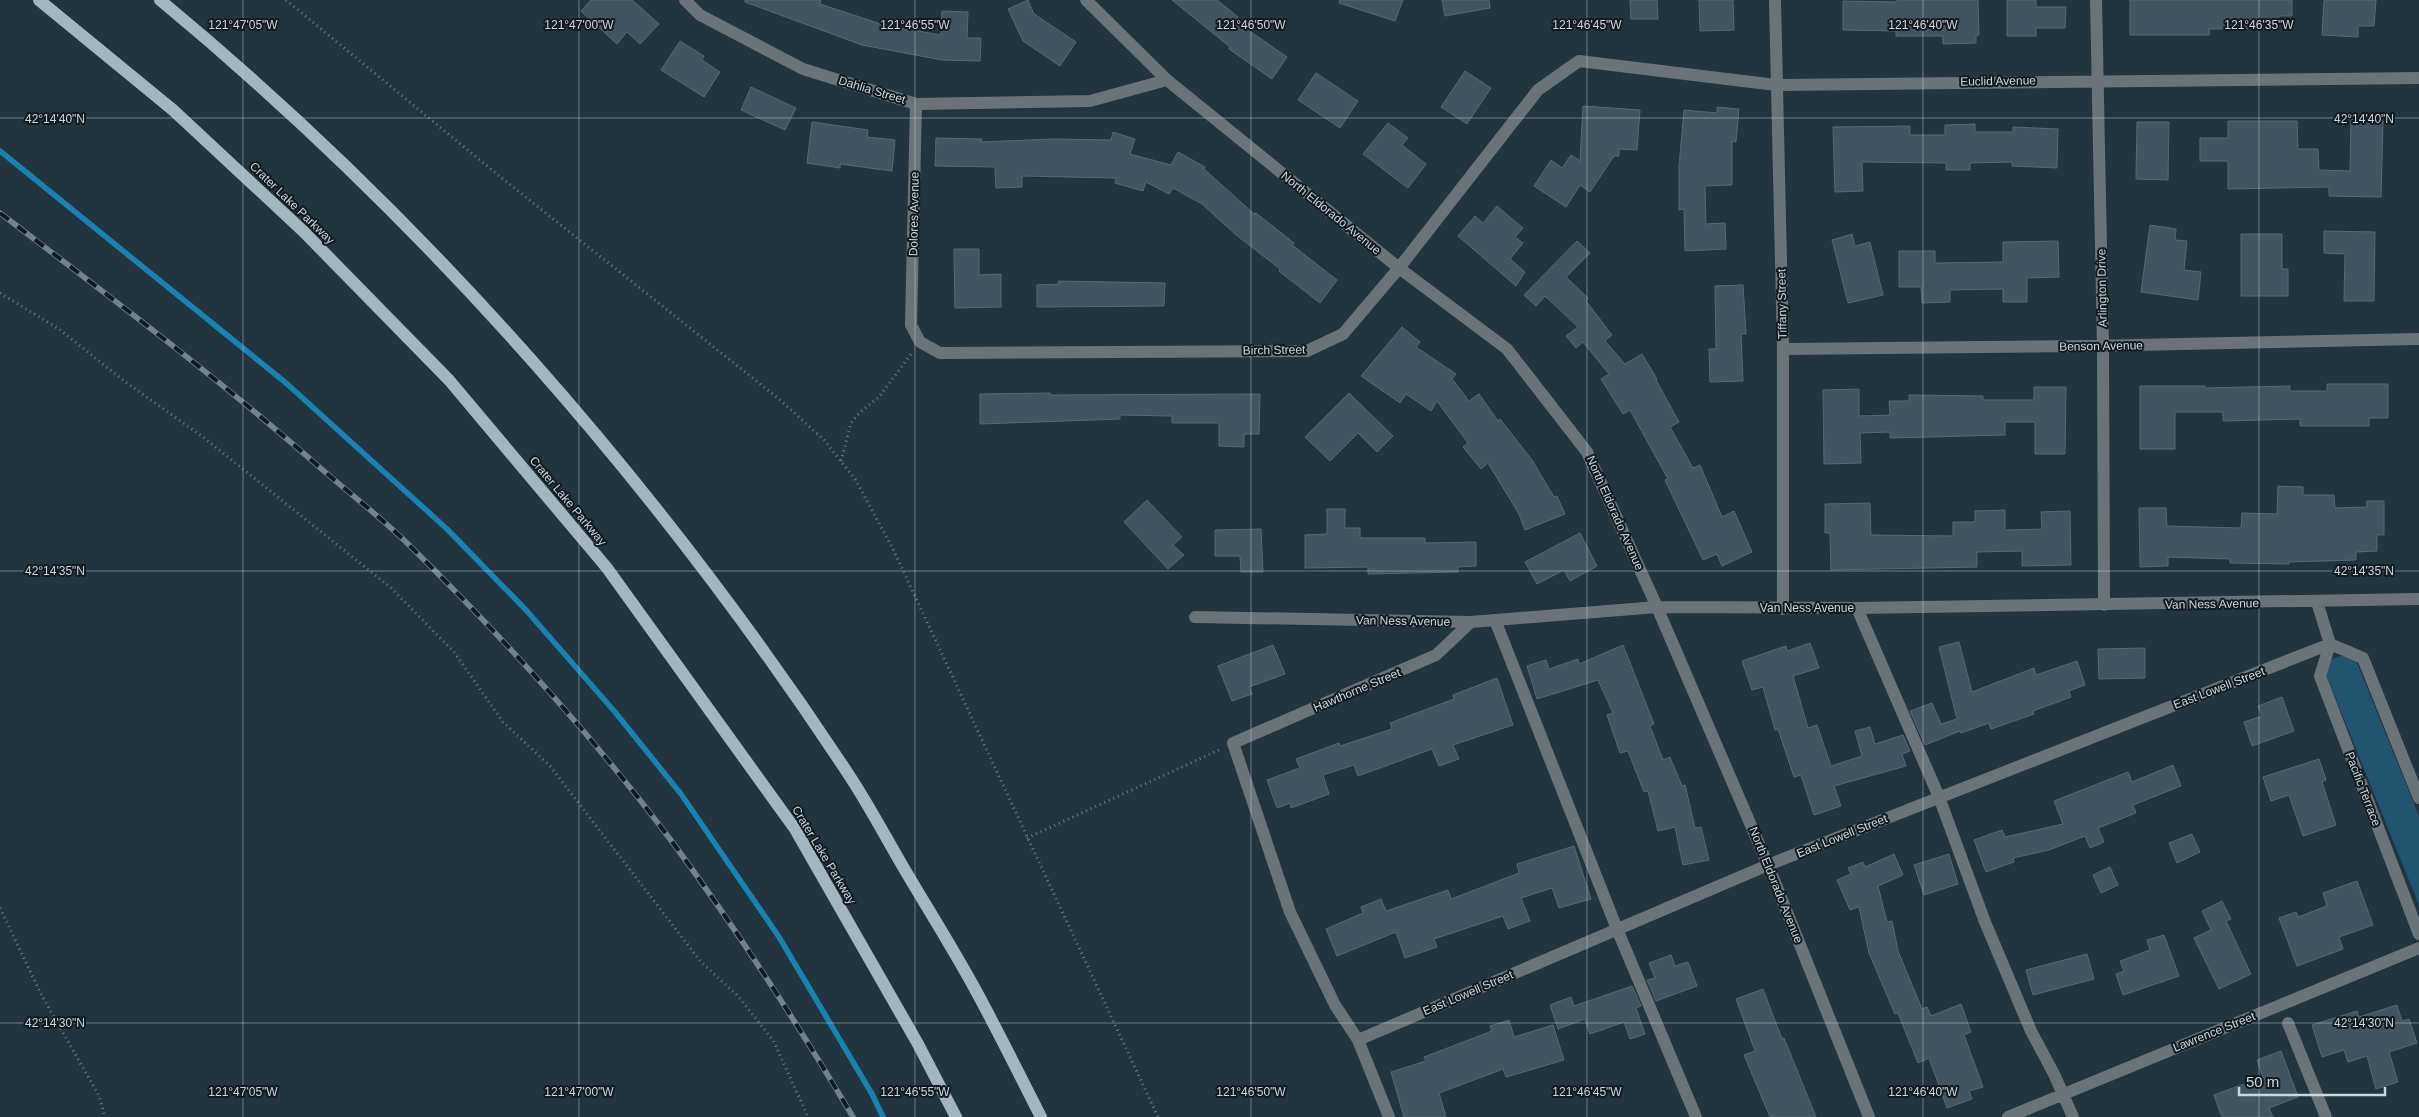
<svg xmlns="http://www.w3.org/2000/svg" width="2419" height="1117" viewBox="0 0 2419 1117" font-family="Helvetica,sans-serif">
	<style>
		.green { fill: #21546f }
		.lines { fill: none; stroke-linecap: round; stroke-linejoin: round }
		.stream { stroke: #1783b3; stroke-width: 5.5 }
		.building { fill: #41545f; stroke: #566a75 }
		.path { stroke: #6e7d85; stroke-width: 3; stroke-dasharray: 1 4; stroke-linecap: butt }
		.minor { stroke: #6a7378; stroke-width: 12 }
		.major { stroke: #a3b5bf; stroke-width: 12 }
		.rail-casing { stroke: #74838b; stroke-width: 5.5 }
		.rail { stroke: #121a1f; stroke-width: 4; stroke-dasharray: 11; stroke-linecap: butt }
		.ticks { fill: none; stroke: #cbd6dd; stroke-width: 1; stroke-opacity: 0.45 }
		.labels { text-anchor: middle; stroke-width: 4; stroke-linejoin: round; paint-order: stroke }
		.street-label { font-size: 12px; fill: #cbd6dd; stroke: #121a1f }
		.ticks-label { font-size: 12px; text-anchor: middle; fill: #cbd6dd; stroke: #121a1f; stroke-width: 4; stroke-linejoin: round; paint-order: stroke }
	</style>
	<rect width="100%" height="100%" fill="#22343e"/>
	<!-- green -->
	<path class="green" d="M2344,655L2356,660L2419,816V905L2325,672L2329,660Z"/>
	<g class="lines">
		<!-- stream -->
		<path class="stream" d="M0,151L286,383L447,529L526,610L615,712L681,794L779,937L872,1094L883,1117"/>
	</g>
	<!-- building -->
	<path class="building" d="M591,0H632L659,24L640,44L627,32L617,44L581,11Z
		M745,0H821L820,4L884,25L941,35L942,11L968,12L967,38H981L980,61L942,60L862,45L745,2Z
		M1028,0L1034,14L1076,42L1060,66L1023,41L1008,9Z
		M1172,0H1217L1238,17L1235,21L1287,57L1272,79L1229,49L1230,47Z
		M1340,0H1403L1395,21L1339,3Z
		M1442,0H1489L1490,8L1445,16Z
		M1630,0H1657L1658,19H1631Z
		M1699,0H1733L1734,30L1700,31Z
		M1897,0H1978L1979,35H1976V43L1943,44V36H1896V31L1843,30V1L1897,2Z
		M2007,0H2036V7H2066L2065,28H2036V36H2007Z
		M2130,0H2292V16H2279V28L2209,29V35H2130Z
		M2324,0H2376L2374,26H2358V37L2322,35Z
		M680,41L704,56L702,60L720,72L704,97L661,70Z
		M1465,71L1491,88L1467,124L1441,107Z
		M1316,73L1358,101L1340,128L1298,100Z
		M751,87L796,108L785,130L741,110Z
		M1583,106L1640,110L1637,150L1619,149V156H1614L1590,192L1580,185L1566,207L1534,186L1551,160L1562,168L1571,155L1580,161Z
		M1717,107L1739,109L1736,142L1732,141V185L1705,186L1706,224L1725,223L1726,249L1685,251L1684,209L1679,210V166L1684,110L1717,113Z
		M2351,119L2383,120L2381,197L2329,196V187L2228,189V161H2200V138H2228V121H2297L2298,149H2318L2319,170L2350,171Z
		M812,122L868,130L867,137L895,140L892,171L840,164V168L807,163Z
		M2137,122H2169L2168,180L2136,179Z
		M1388,123L1408,138L1402,145L1426,164L1408,188L1363,154Z
		M1975,124V132H2013V127L2058,129L2057,168L2012,166V162L1970,163V170H1946V163L1862,162L1863,191L1835,192L1833,127L1910,126V135H1945V125Z
		M1113,132L1135,139L1130,154L1171,165L1178,152L1205,167L1204,169L1254,214L1256,213L1294,243L1292,245L1337,280L1320,303L1279,271L1280,269L1235,234L1202,204L1173,188L1169,194L1146,182L1143,191L1115,183L1116,178L1022,176V187L996,188L995,167L935,166L936,138L982,139L981,142L1053,139L1111,140Z
		M1497,206L1523,228L1515,237L1523,243L1510,259L1525,272L1516,286L1458,236L1475,216L1483,223Z
		M2150,225L2176,229L2175,240L2187,241L2184,270L2201,272L2198,300L2141,292Z
		M2324,231L2375,232L2374,301H2344L2345,254L2324,253Z
		M1852,234L1855,246L1870,242L1883,295L1848,303L1832,240Z
		M2241,234H2282V269H2288V296H2241Z
		M1577,241L1590,253L1566,277L1588,298L1586,301L1612,335L1605,341L1625,364L1642,354L1657,379L1656,380L1679,422L1670,427L1693,468L1700,465L1722,517L1734,511L1752,552L1722,566L1717,554L1703,560L1665,480L1668,479L1630,410L1623,414L1601,379L1609,374L1583,342L1576,348L1566,336L1578,327L1545,296L1536,306L1524,295Z
		M2058,241L2059,277L2027,278V302H2003V289L1950,290V302L1922,303L1921,287H1899V251H1935V263L2003,262V242Z
		M954,249H979V275L1001,274V307L955,308Z
		M1058,281L1165,283L1164,306L1037,307V285L1059,284Z
		M1743,285L1746,334H1741L1743,381L1710,382L1709,349H1716L1715,286Z
		M1402,327L1420,342L1416,347L1456,374L1452,379L1469,401L1479,394L1498,421L1500,419L1532,460L1554,497L1557,496L1565,514L1525,530L1519,514L1488,463L1481,469L1463,447L1468,443L1437,401L1431,411L1406,394L1400,403L1361,376Z
		M2327,384H2388V418H2369V426H2300V419L2223,421V412H2175V449H2140V386H2205V388L2290,386V391H2327Z
		M2034,387H2066L2065,454H2035V422H2005V435L1890,438V432L1860,433L1861,463L1824,464L1823,390L1859,389V416L1890,415L1889,401H1909V395L1983,396V400H2034Z
		M1050,393V395L1260,394L1259,434H1244V447L1219,446V423H1172V416L1120,415V419L980,424V394Z
		M1349,393L1393,436L1377,452L1358,433L1330,461L1305,437Z
		M2278,486L2303,487V495H2334L2335,508L2367,507V501H2384V535H2377V551L2356,552V560L2289,562V564L2230,563V559L2168,557V566L2140,567L2139,508H2166L2167,526L2241,528L2242,513L2277,514Z
		M1147,500L1182,537L1173,545L1184,555L1168,569L1124,522Z
		M1870,503L1871,535L1953,536V522H1975V511L2005,510V530L2042,529L2041,512L2070,511L2071,565L2022,566V551L1977,552V567L1831,570L1830,533H1825V504Z
		M1327,509H1345V528H1360V538H1425V543L1476,542V566L1458,567V572L1368,574V567L1305,568V535L1327,534Z
		M1261,529L1263,572H1241L1240,556H1215V530Z
		M1580,533L1597,566L1570,581L1564,570L1537,584L1525,562Z
		M1959,642L1972,692L2034,668L2036,675L2077,661L2085,685L2069,691L2071,697L2033,711L2034,714L1991,729L1989,723L1961,733L1960,731L1925,745L1910,711L1932,703L1941,724L1957,719L1939,647Z
		M1810,643L1819,668L1793,676L1808,728L1817,725L1831,766L1862,756L1855,731L1870,727L1875,744L1903,735L1910,751L1902,754L1906,766L1834,786L1841,806L1814,815L1801,775L1794,777L1778,729L1775,730L1763,687L1752,690L1742,661L1786,646L1787,651Z
		M1273,645L1285,674L1249,687L1252,694L1232,701L1218,666Z
		M1623,645L1654,724L1650,726L1663,760L1670,757L1682,786L1685,785L1695,828L1701,827L1709,860L1683,865L1675,827L1658,831L1648,791L1644,792L1628,751L1620,753L1607,715L1613,713L1598,680L1537,699L1527,666L1546,660L1549,669L1578,659L1579,664Z
		M2145,648V678L2099,679L2098,649Z
		M1497,678L1513,725L1453,745L1459,759L1439,766L1432,749L1358,776L1354,765L1323,775L1329,794L1291,808L1290,803L1277,808L1267,780L1300,768L1296,759L1339,743L1340,746L1392,729L1390,723L1454,699L1453,695Z
		M2282,697L2294,731L2252,746L2244,722L2262,716L2258,706Z
		M2319,759L2326,780L2322,782L2336,825L2303,836L2289,795L2271,801L2263,777Z
		M2173,765L2181,786L2133,805L2136,813L2098,828L2104,842L2090,848L2085,836L2049,850L2013,858L2014,862L1986,872L1974,840L2002,830L2005,837L2063,824L2054,801L2128,772L2132,782Z
		M2192,834L2200,852L2177,863L2169,843Z
		M1574,846L1591,899L1559,908L1552,888L1521,898L1530,921L1508,929L1503,916L1434,939L1437,947L1405,958L1396,932L1337,956L1326,929L1363,913L1361,907L1381,899L1386,911L1448,890L1451,899L1519,873L1517,864Z
		M1894,854L1903,875L1878,886L1887,922L1892,921L1898,951L1922,1009L1927,1007L1931,1016L1961,1004L1971,1032L1964,1035L1983,1087L1969,1091L1972,1099L1947,1108L1929,1058L1918,1063L1898,1013L1895,1014L1869,953L1859,907L1850,910L1837,880L1851,874L1848,868L1863,862L1865,867Z
		M1949,854L1958,884L1924,895L1914,865Z
		M2110,867L2118,885L2101,893L2093,875Z
		M2357,881L2373,925L2339,937L2343,949L2297,966L2279,918L2296,912L2298,917L2327,906L2323,893Z
		M2222,901L2231,919L2226,921L2251,974L2219,989L2194,938L2211,930L2202,911Z
		M2164,935L2179,976L2123,995L2116,974L2124,971L2120,961L2150,950L2147,940Z
		M2087,954L2094,979L2033,995L2026,970Z
		M1671,955L1675,966L1688,962L1697,986L1656,1001L1647,980L1655,978L1649,963Z
		M1632,986L1641,1006L1636,1008L1645,1034L1630,1039L1624,1022L1590,1034L1585,1019L1558,1029L1550,1005L1571,997L1574,1006Z
		M1763,989L1782,1039L1784,1038L1816,1117H1770L1744,1055L1755,1051L1736,999Z
		M2397,1005L2402,1021L2409,1019L2417,1043L2389,1052L2398,1082L2376,1089L2367,1056L2348,1062L2344,1050L2322,1057L2312,1025L2357,1011L2359,1017Z
		M1509,1020L1514,1037L1553,1025L1564,1060L1506,1077L1503,1069L1439,1093L1446,1117H1404L1391,1072L1426,1061L1424,1057L1492,1031L1490,1026Z
		M2281,1051L2298,1097L2269,1108L2273,1117H2222L2214,1095L2263,1077L2257,1060Z"/>
	<g class="lines">
		<!-- path -->
		<path class="path" d="M286,0L498,175L779,399L824,440L855,479L892,547L1158,1117
			M0,293L59,329L124,381L203,437L391,588L454,652L503,722L550,766L701,962L737,995L773,1040L808,1117
			M841,461L851,423L860,412L879,397L911,354
			M1027,838L1219,750
			M0,908L41,994L99,1096L105,1117"/>
		<!-- minor -->
		<path class="minor" d="M685,0L700,15L803,69L916,104L1090,101L1167,80
			M1086,0L1167,80L1399,268L1507,349L1587,452L1657,607L1768,865L1869,1117
			M1775,0L1783,349V609
			M2096,0L2103,346L2104,605
			M916,104L911,325L920,342L940,353L1307,351L1343,334L1399,268L1538,90L1579,61L1776,85L2419,78
			M1783,349L2087,346L2419,339
			M2317,602L2330,644L2320,676L2419,934
			M1857,608L1939,797L1985,922L2031,1031L2054,1074L2073,1117
			M1195,617L1471,622L1657,607L1857,608L2419,599
			M1495,620L1617,929L1696,1117
			M2330,644L2363,658L2419,798
			M2288,1023L2326,1117
			M1358,1040L1768,865L2330,644
			M1389,1117L1358,1040L1335,1005L1290,912L1233,743L1436,655L1471,622
			M2008,1117L2419,948"/>
		<!-- major -->
		<path class="major" d="M39,0L173,110L303,231L449,380L607,568L795,829L918,1044L956,1117
			M160,0C426,220 657,484 847,772C867,802 884,834 902,865C926,906 952,947 975,989C998,1031 1019,1074 1041,1117"/>
		<!-- rail casing -->
		<g class="rail-casing">
			<path id="rail" d="M0,213C110,297 221,380 325,472C352,495 380,517 406,542C501,635 593,736 673,843C738,931 797,1023 853,1117"/>
		</g>
		<!-- rail -->
		<use href="#rail" class="rail"/>
	</g>
	<!-- ticks -->
	<path class="ticks" d="M243,0V1117M579,0V1117M915,0V1117M1251,0V1117M1587,0V1117M1923,0V1117M2259,0V1117M0,118H2419M0,571H2419M0,1023H2419"/>
	<g class="labels">
		<!-- street labels -->
		<g class="street-label">
			<text transform="translate(1998 81) rotate(-1)" y="4">Euclid Avenue</text>
			<text transform="translate(872 90) rotate(17)" y="4">Dahlia Street</text>
			<text transform="translate(292 203) rotate(44)" y="4">Crater Lake Parkway</text>
			<text transform="translate(1331 213) rotate(39)" y="4">North Eldorado Avenue</text>
			<text transform="translate(914 214) rotate(-89)" y="4">Dolores Avenue</text>
			<text transform="translate(2102 288) rotate(-91)" y="4">Arlington Drive</text>
			<text transform="translate(1782 304) rotate(-91)" y="4">Tiffany Street</text>
			<text transform="translate(2101 346) rotate(-1)" y="4">Benson Avenue</text>
			<text transform="translate(1274 350) rotate(-1)" y="4">Birch Street</text>
			<text transform="translate(568 501) rotate(50)" y="4">Crater Lake Parkway</text>
			<text transform="translate(1615 513) rotate(66)" y="4">North Eldorado Avenue</text>
			<text transform="translate(2212 604) rotate(-1)" y="4">Van Ness Avenue</text>
			<text x="1807" y="612">Van Ness Avenue</text>
			<text transform="translate(1403 621) rotate(1)" y="4">Van Ness Avenue</text>
			<text transform="translate(2219 688) rotate(-21)" y="4">East Lowell Street</text>
			<text transform="translate(1357 690) rotate(-23)" y="4">Hawthorne Street</text>
			<text transform="translate(2363 789) rotate(69)" y="4">Pacific Terrace</text>
			<text transform="translate(1842 836) rotate(-22)" y="4">East Lowell Street</text>
			<text transform="translate(824 855) rotate(59)" y="4">Crater Lake Parkway</text>
			<text transform="translate(1776 885) rotate(68)" y="4">North Eldorado Avenue</text>
			<text transform="translate(1468 993) rotate(-23)" y="4">East Lowell Street</text>
			<text transform="translate(2214 1032) rotate(-22)" y="4">Lawrence Street</text>
		</g>
	</g>
	<g class="ticks-label">
		<text x="243" y="29">121°47'05"W</text>
		<text x="579" y="29">121°47'00"W</text>
		<text x="915" y="29">121°46'55"W</text>
		<text x="1251" y="29">121°46'50"W</text>
		<text x="1587" y="29">121°46'45"W</text>
		<text x="1923" y="29">121°46'40"W</text>
		<text x="2259" y="29">121°46'35"W</text>
		<text x="55" y="123">42°14'40"N</text>
		<text x="2364" y="123">42°14'40"N</text>
		<text x="55" y="575">42°14'35"N</text>
		<text x="2364" y="575">42°14'35"N</text>
		<text x="55" y="1027">42°14'30"N</text>
		<text x="2364" y="1027">42°14'30"N</text>
		<text x="243" y="1096">121°47'05"W</text>
		<text x="579" y="1096">121°47'00"W</text>
		<text x="915" y="1096">121°46'55"W</text>
		<text x="1251" y="1096">121°46'50"W</text>
		<text x="1587" y="1096">121°46'45"W</text>
		<text x="1923" y="1096">121°46'40"W</text>
	</g>
	<!-- scale -->
	<path d="M2239 1087v8h146v-8" fill="none" stroke="#cbd6dd" stroke-width="2.5"/>
	<text x="2246" y="1087" font-size="15" fill="#cbd6dd" stroke="#121a1f" stroke-width="4" paint-order="stroke">50 m</text>
</svg>
